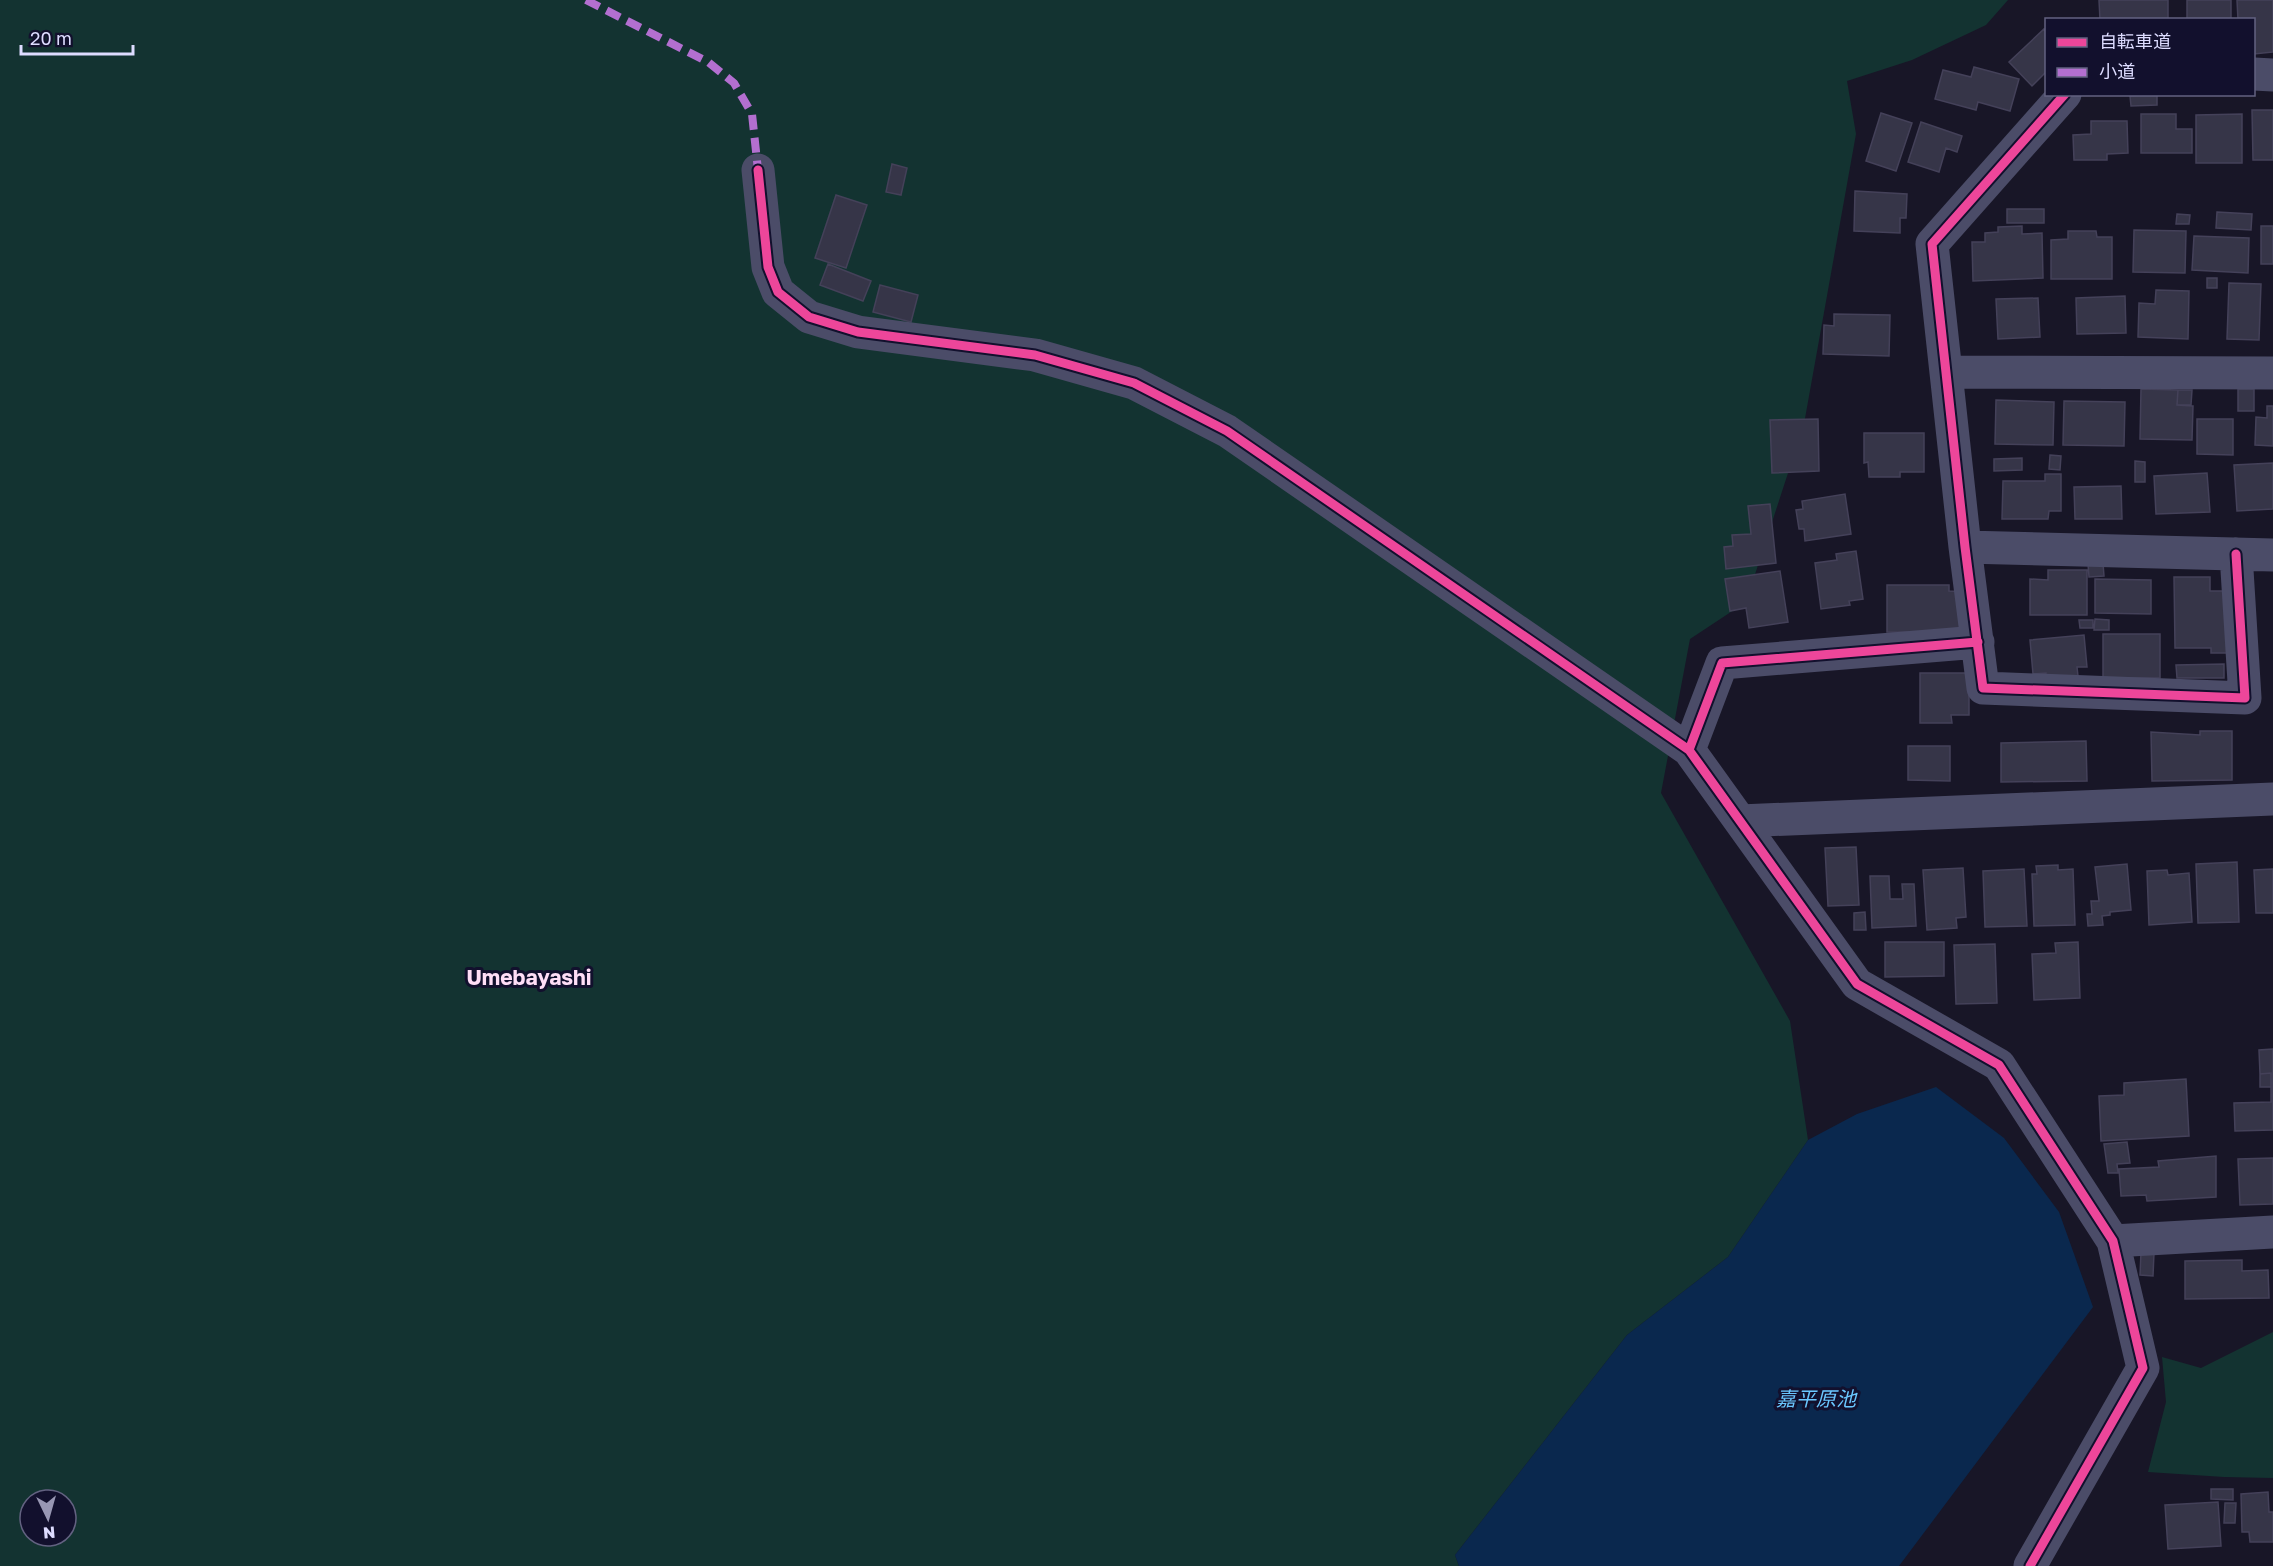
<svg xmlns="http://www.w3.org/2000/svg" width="2273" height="1566" viewBox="0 0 2273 1566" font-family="'Golos Text','Noto Sans JP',sans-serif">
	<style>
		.green { fill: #133331; fill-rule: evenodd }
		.water { fill: #0a284e }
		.building { fill: #363548; stroke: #444159; stroke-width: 1.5 }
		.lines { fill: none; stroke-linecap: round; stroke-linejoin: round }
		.minor { stroke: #4b4c68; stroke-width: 33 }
		.quiet { stroke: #b36fd0; stroke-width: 8; stroke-dasharray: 15 8; stroke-linecap: butt }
		.cycleway-casing { stroke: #12102d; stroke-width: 13 }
		.cycleway { stroke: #ed469a; stroke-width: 9 }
		.labels { text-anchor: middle; stroke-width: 6; stroke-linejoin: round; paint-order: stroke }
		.water-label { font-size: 20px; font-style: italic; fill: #6ac7ff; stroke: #12102d }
		.quarter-label { font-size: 21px; font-weight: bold; fill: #ffdef6; stroke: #12102d }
	</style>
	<rect width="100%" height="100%" fill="#181627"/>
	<!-- green -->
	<path class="green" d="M0,0H2008L1986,25L1912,60L1847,81L1856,134L1804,424L1746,602L1690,639L1661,793L1790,1021L1808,1140L1728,1257L1627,1335L1455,1555L1459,1566H0ZM30,1500H66V1536H30Z
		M2273,1332V1478L2224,1477L2148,1472L2166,1402L2162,1357L2201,1368Z"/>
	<!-- water -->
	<path class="water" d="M1936,1087L2004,1138L2059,1212L2093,1307L1899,1566H1459L1455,1555L1627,1335L1728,1257L1808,1140L1857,1114Z"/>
	<!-- building -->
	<path class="building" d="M2099,0H2168V20H2100Z
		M2187,0H2231V20H2187Z
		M2237,0H2273V52L2254,54V20H2238Z
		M2044,29L2046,32V72L2032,86L2009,62Z
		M1974,67L2019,79L2010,111L1978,102L1976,110L1935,99L1943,70L1971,77Z
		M2157,94V105L2131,106L2130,96Z
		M2252,110H2273V160H2253Z
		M1881,113L1912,123L1896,171L1866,161Z
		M2141,114H2176V129H2192V153H2141Z
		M2242,114V163H2196V115Z
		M2091,121H2127L2128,153L2107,154V160H2074L2073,135L2091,134Z
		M1921,122L1962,136L1957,152L1946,148L1939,172L1908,162Z
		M892,164L907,168L901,195L886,192Z
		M1855,191L1907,194L1906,218H1900V233L1854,231Z
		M836,195L867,205L846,268L815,258Z
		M2007,209H2044V223H2007Z
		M2217,212L2252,214L2251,230L2216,228Z
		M2177,214L2190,215L2189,224H2176Z
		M2022,226V234L2042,233L2043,278L1973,281L1972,242H1985V233L1998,232V227Z
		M2261,226H2273V264H2261Z
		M2134,230L2186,231L2185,273L2133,272Z
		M2068,231H2096L2097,237H2112V279H2051V240L2068,239Z
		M2194,236L2249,238L2248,273L2192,270Z
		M828,264L871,281L863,301L820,285Z
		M2207,278H2217V288H2207Z
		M2229,283L2261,284L2259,340L2227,339Z
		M880,285L918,295L911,322L873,312Z
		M2156,290L2189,291L2188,339L2138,337L2139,303L2155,304Z
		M2125,296L2126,333L2077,334L2076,298Z
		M2038,298L2040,337L1998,339L1996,299Z
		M1834,314L1890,315L1889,356L1823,354L1824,325L1834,326Z
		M2141,389L2178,390L2177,405L2193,406L2192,440L2140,439Z
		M2238,389H2254V411H2238Z
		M2178,390H2192L2191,405H2177Z
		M1996,400L2054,402L2053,445L1995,444Z
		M2064,401L2125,402L2124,446L2063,445Z
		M2267,406H2273V446L2255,445L2256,417L2267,418Z
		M1818,419L1819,471L1772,473L1770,420Z
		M2197,419H2233V455L2197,454Z
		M1864,433H1924V472H1900V477H1869L1868,462L1864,463Z
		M2050,455L2061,456L2060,470L2049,469Z
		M2022,458V470L1994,471V459Z
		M2135,461L2145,462V482H2135Z
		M2273,463V509L2237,511L2234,465Z
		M2207,473L2210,512L2156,514L2154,476Z
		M2045,474H2061V511H2049L2048,519H2002L2003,481H2045Z
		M2121,486L2122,519H2075L2074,487Z
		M1845,494L1851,534L1805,541L1804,529H1799L1796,510L1803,509L1802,501Z
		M1770,504L1776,563L1726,569L1724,547L1733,546L1732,535L1751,534L1748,506Z
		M1856,551L1863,599L1849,601L1850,605L1821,609L1815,563L1837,560L1836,554Z
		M2103,563L2104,576L2089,577L2088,564Z
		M2048,570H2087V615H2030V579L2048,580Z
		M1780,571L1788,622L1749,628L1746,608L1730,611L1725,579Z
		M2174,577H2210V591H2236V653H2211V648H2175Z
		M2095,579L2151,580V614L2095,613Z
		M1887,585H1949V591L1969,592V633L1887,632Z
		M2095,619L2109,620V630H2094Z
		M2079,620H2093V628H2080Z
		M2103,634H2160V678H2103Z
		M2084,635L2087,667H2077L2078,676L2047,683L2046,673L2033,674L2030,640Z
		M2224,664V678H2177L2176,665Z
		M1920,673H1969V715H1951L1952,723H1920Z
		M2200,731H2232V780L2152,781L2151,732L2200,735Z
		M2086,741L2087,781L2001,782V743Z
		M1908,746H1950V781L1908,780Z
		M1856,847L1859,905L1828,906L1825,848Z
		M2237,862L2239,922L2198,923L2196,864Z
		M2127,864L2131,910L2110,912V915L2102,916L2103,925L2088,926L2087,914H2092L2091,901H2099L2095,867Z
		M2058,865V870L2073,869L2075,925L2034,926L2032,874H2037L2036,866Z
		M1963,868L1966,917L1956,918L1957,928L1927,930L1923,870Z
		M2024,869L2027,926L1985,927L1983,871Z
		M2273,869V913H2256L2254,870Z
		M2167,870L2168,875L2189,873L2192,922L2149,925L2147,871Z
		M1870,876H1889L1890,899H1903L1902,884H1914L1916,926L1872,928Z
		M1865,912L1866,930H1854V913Z
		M1885,942H1944V976L1885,977Z
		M2078,942L2080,998L2034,1000L2032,954L2056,953L2055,943Z
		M1995,944L1997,1003L1956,1004L1954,945Z
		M2273,1049V1130L2235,1131L2234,1103L2271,1102V1073L2260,1074L2259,1050Z
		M2271,1073V1087H2260V1074Z
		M2186,1079L2189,1136L2101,1141L2099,1096L2124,1095V1083Z
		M2127,1142L2130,1163L2117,1164L2118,1173H2108L2104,1144Z
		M2216,1156V1197L2147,1201L2146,1195L2121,1196L2119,1169L2159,1167L2158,1161Z
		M2273,1158V1204L2240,1205L2238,1159Z
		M2141,1252L2154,1253L2153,1276L2140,1275Z
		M2242,1260V1271L2268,1270L2269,1298L2185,1299V1261Z
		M2211,1489H2233V1500L2211,1499Z
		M2268,1492L2269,1512H2273V1542H2250L2249,1532H2242L2241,1494Z
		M2218,1502L2221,1546L2168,1549L2165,1505Z
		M2225,1503H2236L2235,1523H2224Z"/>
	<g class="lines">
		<!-- minor -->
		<path class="minor" d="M2254,74L2273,75
			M2065,94L1932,244L1965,547L1983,688L2245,698L2236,554
			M758,170L768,267L778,292L809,317L858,332L1035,355L1134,383L1227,431L1689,750
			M1946,372L2273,373
			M1965,547L2273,555
			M1978,642L1722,663L1689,750L1857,984L1999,1065L2113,1241L2143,1368L2030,1566
			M1740,821L2273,799
			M2113,1241L2273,1232"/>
		<!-- quiet -->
		<path class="quiet" d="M586,0L708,62L734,83L752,114L758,170"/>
		<!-- cycleway casing -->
		<g class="cycleway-casing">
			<path id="cycleway" d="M2065,94L1932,244L1965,547L1983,688L2245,698L2236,554
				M758,170L768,267L778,292L809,317L858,332L1035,355L1134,383L1227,431L1689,750
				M1978,642L1722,663L1689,750L1857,984L1999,1065L2113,1241L2143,1368L2030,1566"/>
		</g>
		<!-- cycleway -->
		<use href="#cycleway" class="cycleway"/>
	</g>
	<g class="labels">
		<!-- water labels -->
		<g class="water-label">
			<text x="1816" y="1406">嘉平原池</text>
		</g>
		<!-- quarter labels -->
		<g class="quarter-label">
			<text x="529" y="985">Umebayashi</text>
		</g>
	</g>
	<!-- legend -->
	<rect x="2045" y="18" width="210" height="78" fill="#12102d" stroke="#636281" stroke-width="1.5"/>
	<rect x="2057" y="38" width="30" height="9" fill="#ed469a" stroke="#636281" stroke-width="1.5"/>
	<text x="2099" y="48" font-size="18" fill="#dddcff">自転車道</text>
	<rect x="2057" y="68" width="30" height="9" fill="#b36fd0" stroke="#636281" stroke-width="1.5"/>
	<text x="2099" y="78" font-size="18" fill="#dddcff">小道</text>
	<!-- north arrow -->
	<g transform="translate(48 1518) rotate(175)"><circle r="28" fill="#12102d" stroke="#636281" stroke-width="1.5"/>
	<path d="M0-4.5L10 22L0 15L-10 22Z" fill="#9897b3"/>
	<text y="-9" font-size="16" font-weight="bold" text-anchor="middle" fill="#dddcff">N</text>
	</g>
	<!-- scale -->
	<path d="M21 45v9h112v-9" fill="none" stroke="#dddcff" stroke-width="3"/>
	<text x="30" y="45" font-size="18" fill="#dddcff" stroke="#12102d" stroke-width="4.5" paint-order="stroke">20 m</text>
</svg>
